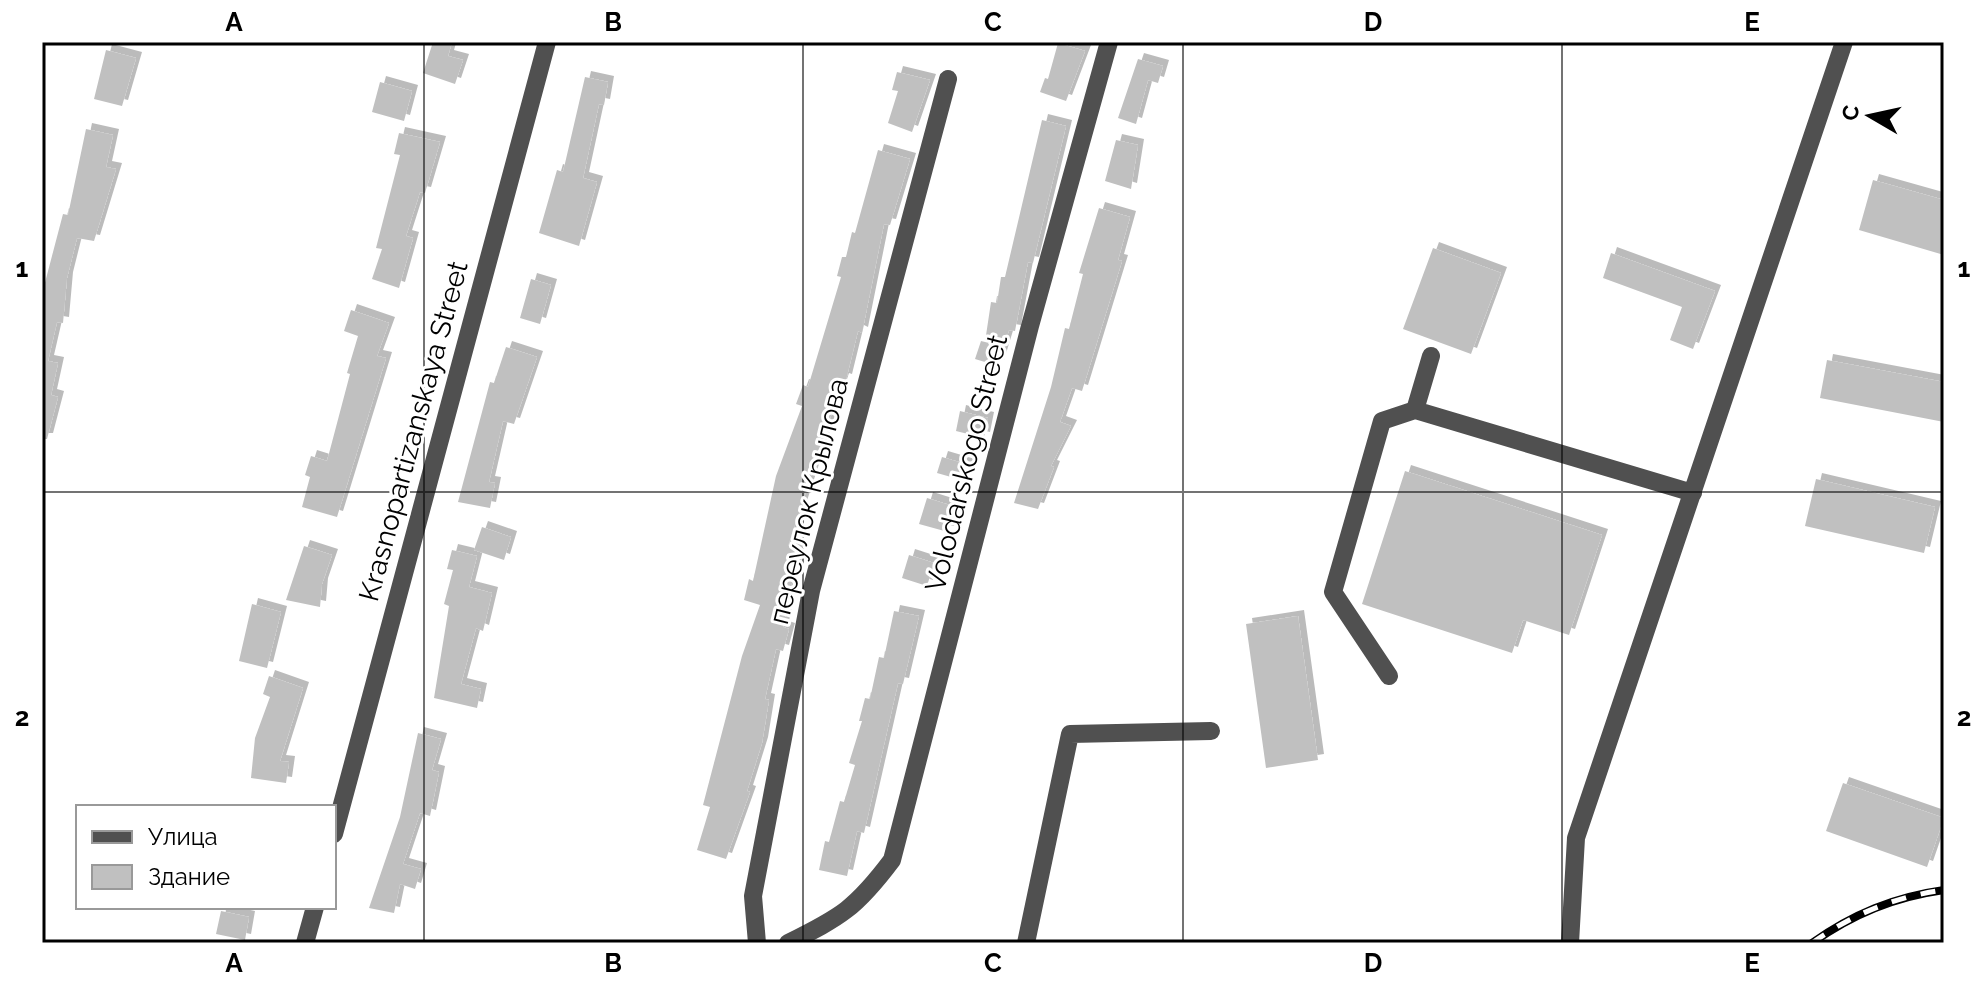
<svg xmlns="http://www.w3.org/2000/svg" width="1986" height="985" viewBox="0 0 1986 985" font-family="Raleway,sans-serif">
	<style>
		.building { fill: #c0c0c0; filter: url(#shadow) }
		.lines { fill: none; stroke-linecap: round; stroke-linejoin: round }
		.minor { stroke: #505050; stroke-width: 18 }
		.rail-casing { stroke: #000; stroke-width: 8 }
		.rail { stroke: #fff; stroke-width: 5; stroke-dasharray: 15; stroke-linecap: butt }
		.grid { fill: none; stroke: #000; stroke-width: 2; stroke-opacity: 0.55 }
		.labels { text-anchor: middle; stroke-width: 6; stroke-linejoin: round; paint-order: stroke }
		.street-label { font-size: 28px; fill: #000; stroke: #fff }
		.neatline { fill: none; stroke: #000; stroke-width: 3 }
		.grid-label { font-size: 26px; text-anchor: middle; font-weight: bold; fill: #000 }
	</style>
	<defs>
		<filter id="shadow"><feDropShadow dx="6" dy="-6" stdDeviation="0" flood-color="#0004"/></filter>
	</defs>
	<rect width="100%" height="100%" fill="#fff"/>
	<!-- building -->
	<path class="building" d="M433,42H452L448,56L463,60L455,84L423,73Z
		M1058,43L1085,51L1066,101L1040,92L1045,78L1048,79Z
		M106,50L136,58L122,106L94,99Z
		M1138,59L1163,66L1158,83L1148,80L1136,124L1118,118Z
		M897,72L930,80L912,132L888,123L898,91L892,90Z
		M585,77L608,82L604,105L599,104L583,178L597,182L579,246L539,233L557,170L563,172Z
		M380,82L412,91L404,121L372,112Z
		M1042,120L1066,126L1033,263L1028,262L1015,331L1009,330L998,366L975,359L981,341L985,342L991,302L997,303L1001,277H1005Z
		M86,129L113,135L106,167L116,169L94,241L77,238L67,278L63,323L57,322L48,361L58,363L51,395L58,397L47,439H42V294L63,214L68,215Z
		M399,133L440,142L425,193L420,192L406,236L413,238L399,288L372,279L382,249L376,248L400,155L394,154Z
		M1116,140L1138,145L1131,189L1105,181Z
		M878,150L910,159L890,225L884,224L862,333L858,331L846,380L843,379L788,546L799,548L783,627L789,629L783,651L776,649L765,699L769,700L762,743L747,791L750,792L726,859L697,850L710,807L703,805L742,656L760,605L744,600L749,579L753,581L776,476L802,406L796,404L803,385L808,387L841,277L837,276L842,257H846L852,232L855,233Z
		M1873,180L1944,200V255L1859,230Z
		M1099,208L1130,217L1118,260L1122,261L1082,391L1072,388L1060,422L1071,426L1051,466L1054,467L1038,509L1014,503L1051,387L1065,328L1069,329L1083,274L1079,273Z
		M1433,248L1501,273L1471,354L1403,329Z
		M1611,253L1715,291L1693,349L1670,340L1682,307L1603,278Z
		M531,279L551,285L540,324L520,318Z
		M351,310L389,323L377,356L386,358L337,517L302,507L310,477L305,475L311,456L327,461L350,374L347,373L358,336L344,331Z
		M506,347L537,357L514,424L503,421L489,482L495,483L490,508L458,502L490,382L494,383Z
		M1827,360L1944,382V422L1820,398Z
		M960,411L988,418L984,438L956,431Z
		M942,457L969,465L965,481L937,473Z
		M1405,471L1602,535L1569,635L1523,620L1512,653L1362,604Z
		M1816,479L1935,507L1924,553L1805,526Z
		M927,498L956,507L948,532L919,524Z
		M482,527L511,537L504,560L474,550Z
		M304,546L332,555L322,584L320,607L286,600Z
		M452,550L477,556L469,587L492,593L483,631L476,628L461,684L481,689L477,708L434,698L449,606L444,604L453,570L447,569Z
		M909,555L934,563L927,586L902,578Z
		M252,604L281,612L267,668L239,661Z
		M894,611L919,616L903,684L898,683L864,833L857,831L847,876L819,870L825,841L829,842L840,801L844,802L855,765L849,763L862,721H859L865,698L870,699L879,657L884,658Z
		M1298,616L1318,760L1266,768L1246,624Z
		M269,676L303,688L280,761L289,762L286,783L251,778L255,738L270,697L263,694Z
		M418,733L441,739L432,770L439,772L430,816L420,813L403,864L421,869L415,889L400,884L394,913L369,908L400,817Z
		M1843,783L1944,818L1927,867L1826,831Z
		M221,911L249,917L245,940L216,934Z"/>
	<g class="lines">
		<!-- minor -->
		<path class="minor" d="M1431,356L1415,410L1693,493
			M1389,676L1333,592L1382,421L1415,410
			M334,834L547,42
			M305,943L315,907
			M757,943L753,896L811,591L948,79
			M788,943C841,917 856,908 892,860L1030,326L1109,42
			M1026,943L1070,734L1211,731
			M1570,943L1576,838L1844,42"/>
		<!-- rail casing -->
		<g class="rail-casing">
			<path id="rail" d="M1812,943C1853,914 1894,897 1944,890"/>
		</g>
		<!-- rail -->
		<use href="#rail" class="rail"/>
	</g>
	<!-- grid -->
	<path class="grid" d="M424,42V943M803,42V943M1183,42V943M1562,42V943M42,492H1944"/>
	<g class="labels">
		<!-- street labels -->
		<g class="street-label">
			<text transform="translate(413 431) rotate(-75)" y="10">Krasnopartizanskaya Street</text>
			<text transform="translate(966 463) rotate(-76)" y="10">Volodarskogo Street</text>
			<text transform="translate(808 501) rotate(-76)" y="10">переулок Крылова</text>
		</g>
	</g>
	<!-- border -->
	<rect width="1986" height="985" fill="none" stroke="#ffffff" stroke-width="88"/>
	<!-- legend -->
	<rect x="76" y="805" width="260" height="104" fill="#ffffff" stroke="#999999" stroke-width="2"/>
	<rect x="92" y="831" width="40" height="12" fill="#505050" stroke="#999999" stroke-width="2"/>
	<text x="148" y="845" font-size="24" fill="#000000">Улица</text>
	<rect x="92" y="865" width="40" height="24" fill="#c0c0c0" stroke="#999999" stroke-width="2"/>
	<text x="148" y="885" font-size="24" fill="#000000">Здание</text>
	<!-- north arrow -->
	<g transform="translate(1870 116) rotate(279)" stroke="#ffffff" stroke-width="6" paint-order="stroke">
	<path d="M0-6L14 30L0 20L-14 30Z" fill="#000000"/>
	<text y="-12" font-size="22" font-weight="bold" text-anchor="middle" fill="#000000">С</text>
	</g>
	<rect x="44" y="44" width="1898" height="897" class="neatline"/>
	<g class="grid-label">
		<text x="234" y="31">A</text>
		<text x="613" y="31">B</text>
		<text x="993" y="31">C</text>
		<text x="1373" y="31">D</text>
		<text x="1752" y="31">E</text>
		<text x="22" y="277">1</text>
		<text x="1964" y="277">1</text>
		<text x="22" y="726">2</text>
		<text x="1964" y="726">2</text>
		<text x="234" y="972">A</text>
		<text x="613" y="972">B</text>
		<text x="993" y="972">C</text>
		<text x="1373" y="972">D</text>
		<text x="1752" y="972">E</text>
	</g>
</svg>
